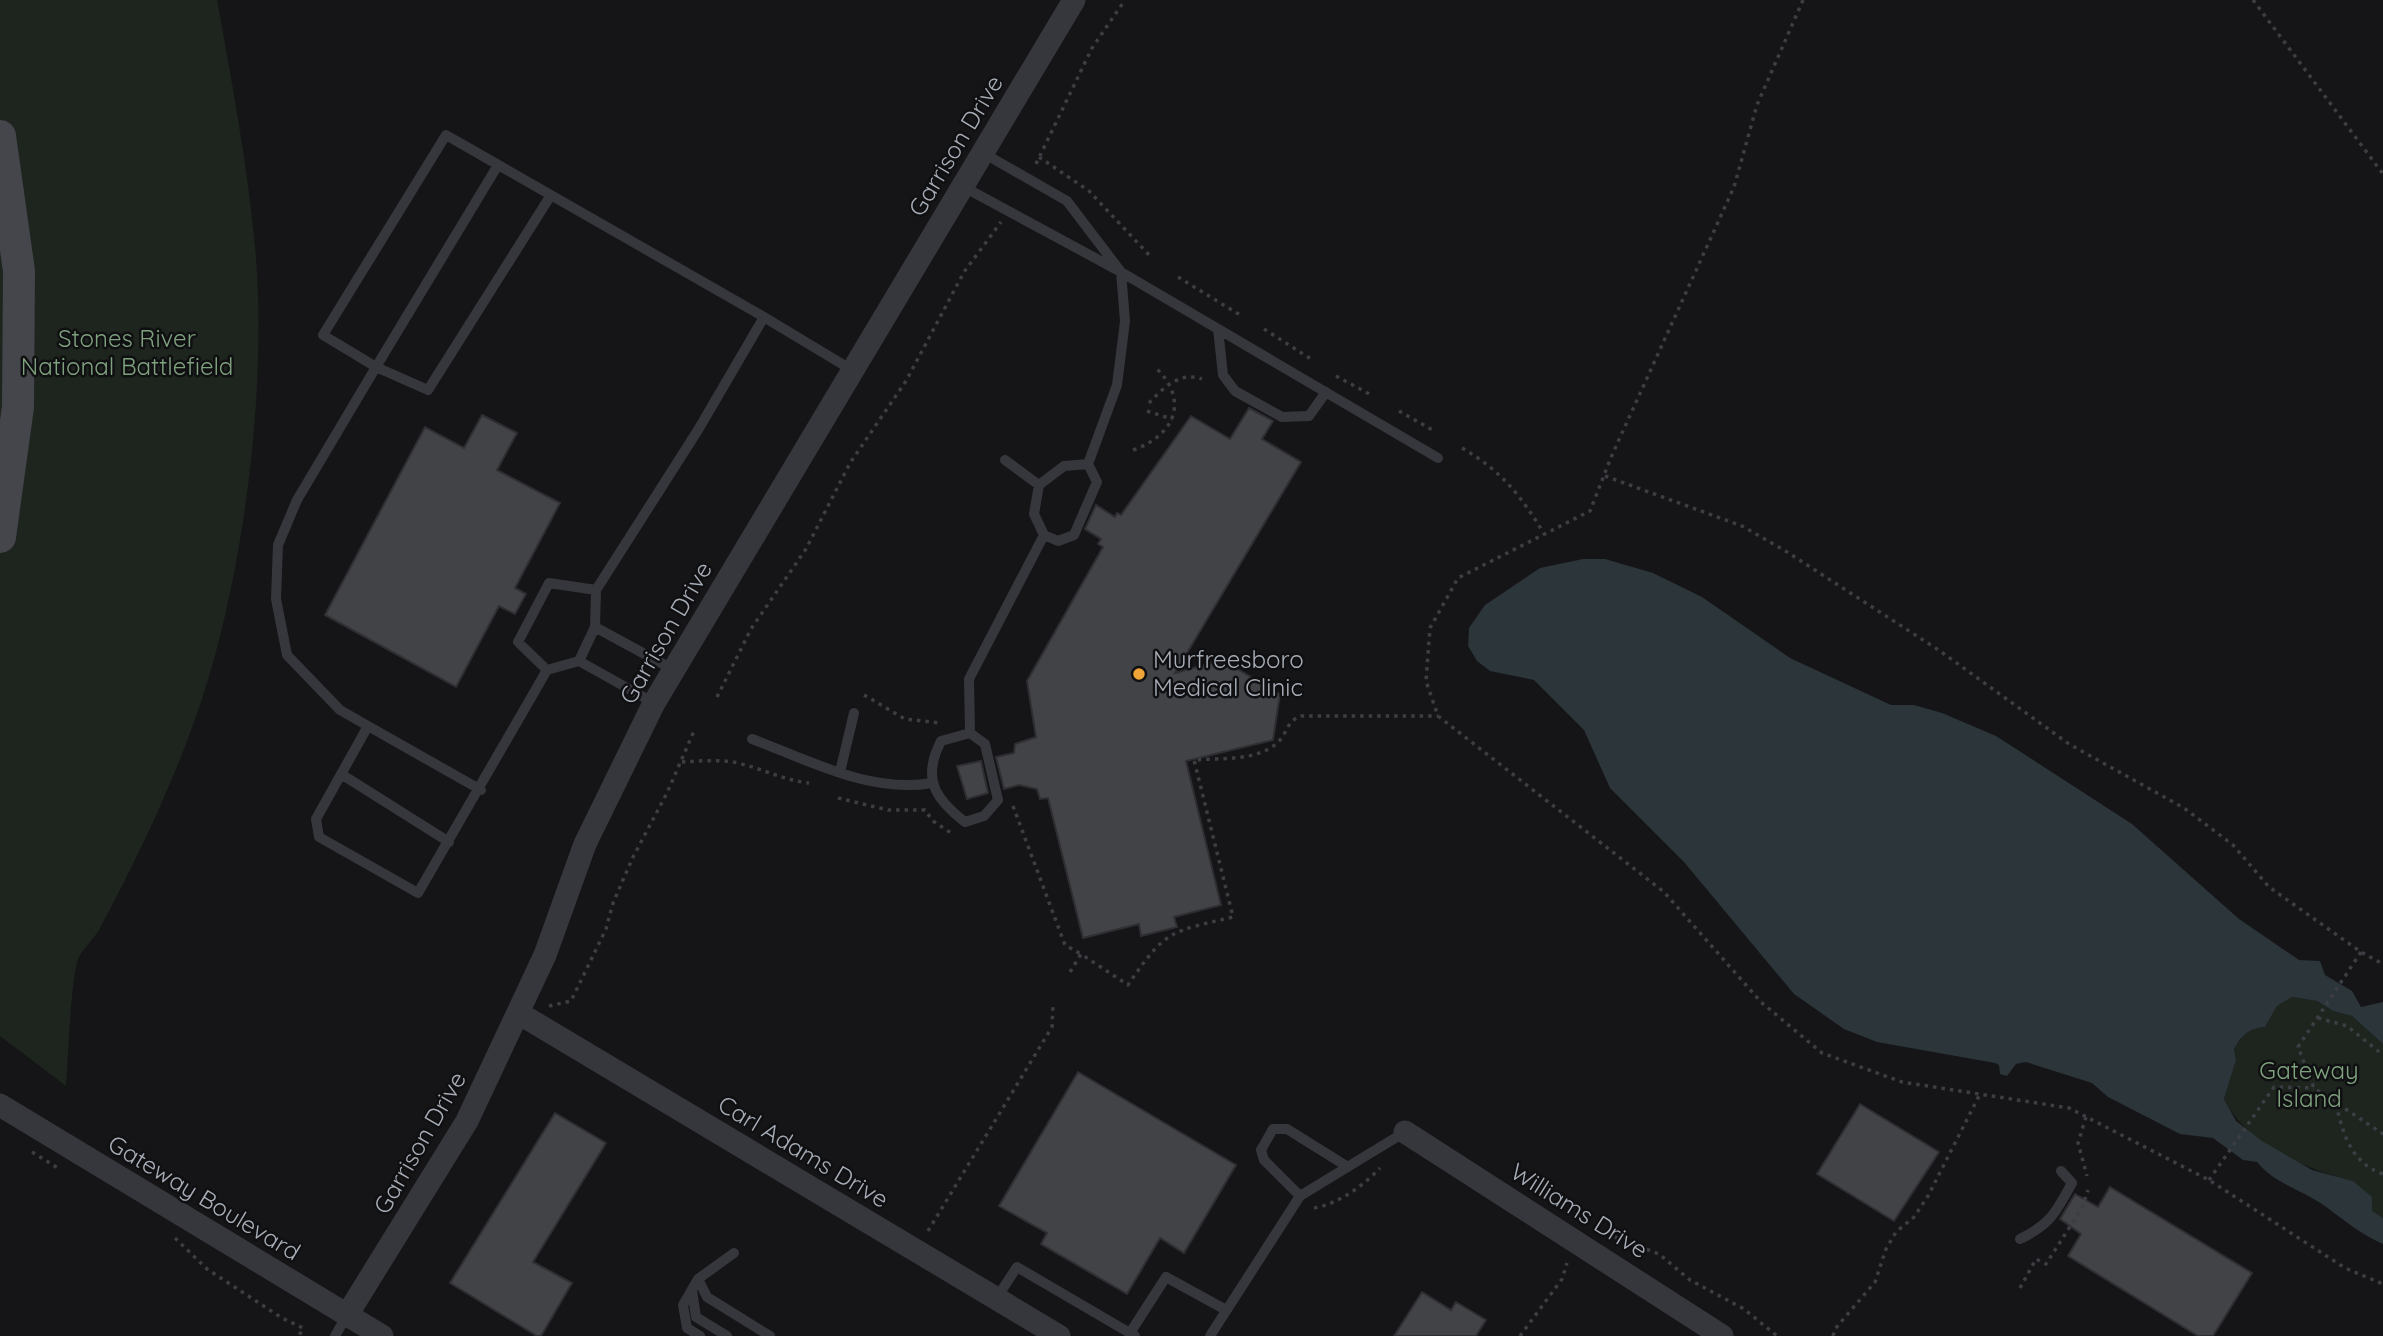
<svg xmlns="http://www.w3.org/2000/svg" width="2383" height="1336" viewBox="0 0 2383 1336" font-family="Quicksand,sans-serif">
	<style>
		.green { fill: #1d251e }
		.water { fill: #2b353a }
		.building { fill: #414347; stroke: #2f2f33; stroke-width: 2 }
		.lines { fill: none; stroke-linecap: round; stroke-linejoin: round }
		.path { stroke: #3c3e43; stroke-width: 3.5; stroke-dasharray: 3.5 5; stroke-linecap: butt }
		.service { stroke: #36373c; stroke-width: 10 }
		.minor { stroke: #36373c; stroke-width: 23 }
		.secondary { stroke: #44464c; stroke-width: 32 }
		.poi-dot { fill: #eea436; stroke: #101012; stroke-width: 2.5 }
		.labels { text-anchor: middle; stroke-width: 5; stroke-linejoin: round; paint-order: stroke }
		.street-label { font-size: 24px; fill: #a7adb7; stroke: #101012 }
		.park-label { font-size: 24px; fill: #7ea17e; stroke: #101012 }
		.poi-label { font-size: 24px; fill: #a7adb7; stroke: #101012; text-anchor: start }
	</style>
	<rect width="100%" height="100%" fill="#151517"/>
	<!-- green -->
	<path class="green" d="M0,0H217C232,82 247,163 255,246C268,385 244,576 199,708C173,784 137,859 99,930C94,939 84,947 79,957C71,972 68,1063 66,1086L0,1036Z
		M2292,997L2317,1001L2333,1011L2352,1016L2383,1044V1218L2372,1212L2353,1181C2304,1168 2248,1146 2224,1099L2236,1060L2234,1049C2242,1036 2249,1028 2265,1027L2277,1006Z"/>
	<!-- water -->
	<path class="water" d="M1583,559H1605L1653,573L1702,597L1790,658L1891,705H1914L1942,713L1996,736L2132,824L2239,919L2299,960L2320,961L2325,975L2352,991L2361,1007L2383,1002V1044L2352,1016L2333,1011L2317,1001L2292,997L2277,1006L2265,1027C2249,1028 2242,1035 2234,1049L2236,1060L2224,1099L2236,1121L2262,1141L2312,1170L2353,1181L2372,1197V1211L2383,1218V1244C2360,1234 2343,1219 2322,1204C2300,1189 2274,1183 2257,1162L2243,1160L2213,1138L2180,1134L2108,1097L2092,1083L2026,1062L2016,1064L2007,1076L2000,1074L1999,1065L1995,1063L1877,1042L1844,1029L1794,994L1684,862L1610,788L1584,730L1534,680L1490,671L1477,661L1468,646L1469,628L1485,605L1540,568Z"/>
	<!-- building -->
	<path class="building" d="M1249,408L1273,421L1262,439L1301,462L1175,673L1222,660L1280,694L1273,740L1186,761L1221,905L1174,917L1177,927L1141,936L1139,924L1083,938L1048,798L1040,799L1037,789L1019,785L1004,789L996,757L1014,753L1015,744L1036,737L1027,681L1103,547L1098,544L1101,539L1085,529L1096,505L1115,517L1117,513L1121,515L1191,416L1230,439Z
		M482,415L517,433L497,470L560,503L515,588L526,594L515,614L499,606L456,687L325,615L425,427L464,448Z
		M981,761L988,793L967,799L957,766Z
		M1078,1072L1236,1165L1184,1253L1160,1238L1127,1294L1041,1244L1047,1233L999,1206Z
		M1860,1104L1939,1152L1894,1221L1817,1174Z
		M555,1113L606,1143L533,1262L572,1283L541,1336H537L450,1283Z
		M2110,1187L2252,1273L2213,1336H2198L2068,1256L2081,1234L2060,1219L2075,1194L2098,1207Z
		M1422,1292L1451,1310L1456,1302L1486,1320L1476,1336H1394Z"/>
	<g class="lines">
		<!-- path -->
		<path class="path" d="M1803,0L1757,105L1734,187L1612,455L1590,511L1458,578L1430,628L1426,681L1438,716L1664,892L1761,1002L1822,1053L1902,1082L2069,1108L2209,1180L2345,1268L2383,1284
			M2253,0L2383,174
			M1039,157L1089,191L1151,257
			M1036,164L1092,48L1125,0
			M1178,277L1240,315
			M1264,329L1311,359
			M1336,376L1373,396
			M1149,403C1163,388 1180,371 1202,379
			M1147,411L1172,419
			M1399,411L1436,432
			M1462,448C1503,472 1520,495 1545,535
			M1133,450C1174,436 1190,401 1156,368
			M1605,476L1742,526L1784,550L1940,651L2069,744L2184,808L2233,845L2269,887L2361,952L2383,964
			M864,695L905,719L940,723
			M717,697L751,629L806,549L850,463L906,381L964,272L1001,222
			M682,762C700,761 720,759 738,763C763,769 783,780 809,783
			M838,798L888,810H925L933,821L954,835
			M1013,806L1065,945L1081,954
			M2361,952L2298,1047L2314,1088L2383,1134
			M1070,972L1081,954L1128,985C1166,929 1170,932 1233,917L1194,760C1220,758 1256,761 1276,744C1288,734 1285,722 1301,716H1438
			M549,1006L571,1001L606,929L613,903L633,857L667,793L694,731
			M2318,1018L2347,1026L2383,1055
			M2336,1104C2343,1134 2351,1163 2383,1174
			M2086,1117L2078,1143L2087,1176
			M32,1152L61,1170
			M2209,1180L2274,1087L2314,1088
			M1314,1208C1338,1204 1363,1186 1380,1168
			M928,1231L1052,1027L1053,1005
			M1615,1237L1659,1254L1690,1280L1744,1309L1777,1336
			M175,1238L207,1269L282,1318L303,1328L299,1336
			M2020,1288L2036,1259L2046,1264L2082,1208L2088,1190
			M1520,1336L1562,1279L1567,1263
			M1833,1336L1835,1329L1875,1282L1886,1249L1896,1232L1914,1217L1928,1196L1980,1094"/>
		<!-- service -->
		<path class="service" d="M983,153L1067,201L1121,272L1125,321L1117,385L1088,464L1097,482L1074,535L1058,541L1044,535L1034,514L1039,485L1064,466L1088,464
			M498,165L376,367L428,390L551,195
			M962,186L1121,272L1438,458
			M764,317L852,370
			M1218,329L1223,375L1235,391L1282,417L1309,416L1326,392
			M1005,460L1039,485
			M579,661L595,627
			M547,670L518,642L549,583L596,590
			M654,703L579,661L547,670L418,893L319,837L316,819L368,726L340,710L287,655L276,599L278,545L297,500L376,367L323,335L446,135L764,317L698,430L596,590L595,627L674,670
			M368,726L481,790
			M970,733L941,741C922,778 934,798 965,822L984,816L998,800L985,744L970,733L969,679L1044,535
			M752,739C808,760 871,794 932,783
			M840,772L854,713
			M341,774L449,842
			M1300,1196L1264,1160L1261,1150L1273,1129H1287L1348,1167
			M2020,1239C2051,1224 2056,1212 2072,1183L2061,1171
			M698,1279L707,1297L770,1336
			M692,1290L696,1317L727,1336
			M996,1299L1017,1267L1135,1336
			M1130,1333L1166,1277L1226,1310
			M335,1336L347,1315
			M700,1336L687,1328L683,1305L698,1279L734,1253
			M1210,1336L1300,1196L1405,1132"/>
		<!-- minor -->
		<path class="minor" d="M520,1014L1059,1336
			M0,1105L382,1336
			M1405,1132L1722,1336
			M347,1315L467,1121L545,955L585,844L654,703L1074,0"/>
		<!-- secondary -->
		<path class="secondary" d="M0,136L19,271L18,407L0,537"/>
	</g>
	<!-- markers -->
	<circle class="poi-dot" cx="1139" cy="674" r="7"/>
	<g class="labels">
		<!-- street labels -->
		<g class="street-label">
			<text transform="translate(956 146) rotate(-59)" y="8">Garrison Drive</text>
			<text transform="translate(666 633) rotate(-60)" y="8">Garrison Drive</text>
			<text transform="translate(420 1143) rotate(-60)" y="8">Garrison Drive</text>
			<text transform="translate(803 1152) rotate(31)" y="8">Carl Adams Drive</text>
			<text transform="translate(204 1198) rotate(31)" y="8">Gateway Boulevard</text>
			<text transform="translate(1579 1211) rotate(32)" y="8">Williams Drive</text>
		</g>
		<!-- park labels -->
		<g class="park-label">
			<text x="127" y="347">Stones River<tspan x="127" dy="28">National Battlefield</tspan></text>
			<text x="2309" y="1079">Gateway<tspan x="2309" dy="28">Island</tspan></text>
		</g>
		<!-- poi labels -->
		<g class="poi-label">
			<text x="1153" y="668">Murfreesboro<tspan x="1153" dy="28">Medical Clinic</tspan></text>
		</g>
	</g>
</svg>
